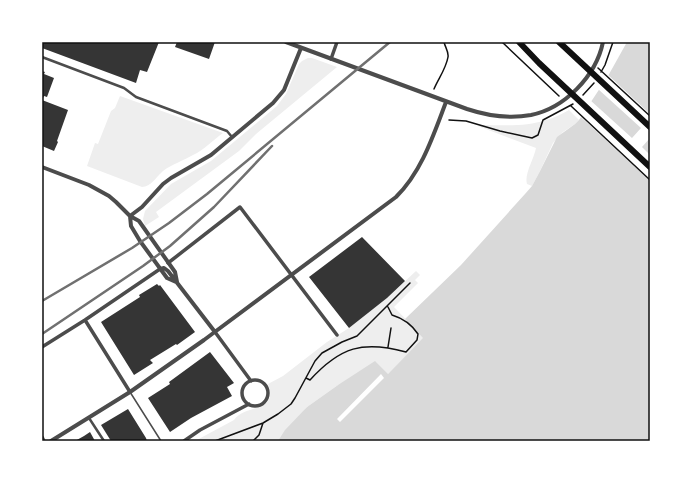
<svg xmlns="http://www.w3.org/2000/svg" width="692" height="483" viewBox="0 0 692 483" font-family="'Fira Sans',sans-serif">
	<style>
		.green { fill: #eee }
		.water { fill: #d9d9d9 }
		.pier { fill: #fff }
		.building { fill: #353535 }
		.lines { fill: none; stroke-linecap: round; stroke-linejoin: round }
		.path { stroke: #111; stroke-width: 1.5 }
		.service { stroke: #4c4c4c; stroke-width: 1.5 }
		.pedestrian { stroke: #4c4c4c; stroke-width: 2.5 }
		.minor { stroke: #4c4c4c; stroke-width: 3.5 }
		.tertiary { stroke: #4c4c4c; stroke-width: 4 }
		.motorway { stroke: #111; stroke-width: 6 }
		.rail { stroke: #707070; stroke-width: 2.5 }
		.neatline { fill: none; stroke: #111; stroke-width: 1.5 }
	</style>
	<rect width="100%" height="100%" fill="#fff"/>
	<!-- green -->
	<path class="green" d="M308,58H312L337,67L256,134L239,151L156,212L159,217L145,226L143,219L145,211L171,184L211,161L277,106L286,94L299,64L302,61Z
		M120,96L223,133C213,140 204,150 193,155C183,161 172,164 163,171C156,177 151,187 142,187L87,166L95,143L98,144L111,111L115,108Z
		M569,110L579,120L575,124L563,132L553,143L539,173L532,186L527,184C524,174 534,159 536,148L478,126L483,125C504,125 526,127 546,120C554,118 562,114 569,110Z
		M416,271L420,275L415,280L418,283L394,307L424,338L388,374L338,385L307,407L278,441H195L234,420C245,404 279,413 268,384L283,376L327,342L349,328L387,298Z"/>
	<!-- water -->
	<path class="water" d="M627,42H650V441H278L285,430L307,407L338,385L375,361L388,374L423,338L405,319L461,265L525,194L532,186L539,173L557,137L575,124L579,120L608,76Z"/>
	<!-- pier -->
	<path class="pier" d="M607,74L650,114V138L642,147L650,155V181L580,116L590,100L632,138L641,128L598,89Z
		M381,374L384,378L340,422L337,419Z"/>
	<!-- building -->
	<path class="building" d="M42,42H159L147,72L140,70L136,83L42,48Z
		M177,42H215L209,59L175,47Z
		M42,71L45,72L44,74L54,78L47,97L44,96L42,100L68,110L57,141L58,142L54,151L42,146Z
		M362,237L405,281L387,298L349,328L309,277Z
		M157,284L159,286L160,285L195,332L177,345L176,344L150,360L153,363L134,375L101,322L140,297L139,295Z
		M210,352L234,383L227,387L232,396L191,418L170,432L148,398L170,384L169,382Z
		M128,409L146,438L147,441H111L101,425Z
		M90,432L95,441H75L84,436Z"/>
	<g class="lines">
		<!-- path -->
		<path class="path" d="M502,42L559,96
			M598,68L650,116
			M601,72L605,65L613,42
			M434,89C438,79 446,69 448,57C449,52 445,47 444,42
			M583,95L594,83
			M571,106L650,180
			M449,120L466,121L500,131L532,138L538,135L543,120L573,104
			M388,347L391,328
			M306,378L310,380C340,347 363,340 406,352L417,340L418,334C412,325 402,318 392,315L388,307
			M215,441L263,423L278,414L291,404L295,398L315,361L322,353L342,342L357,336L410,283
			M253,441L259,435L263,423"/>
		<!-- service -->
		<path class="service" d="M130,392L161,441"/>
		<!-- pedestrian -->
		<path class="pedestrian" d="M42,57L124,88L136,97L227,131L232,137
			M89,418L104,441"/>
		<!-- minor -->
		<path class="minor" d="M331,59L337,42
			M168,263L240,207L337,335
			M85,320L130,392
			M215,332L251,381
			M42,347L85,320L160,269
			M242 393a13 13 0 1 1 26 0a13 13 0 1 1-26 0Z
			M42,437L44,441
			M184,441L200,430L249,404"/>
		<!-- tertiary -->
		<path class="tertiary" d="M286,42L467,109C488,116 509,119 531,115C565,108 596,76 603,42
			M42,167L89,185L109,196L116,202L130,216L139,221L175,272L177,282
			M130,216L142,207L163,184L171,178L211,155L273,103L284,90L301,48
			M130,216L131,226L140,241L167,278L176,282
			M160,269L164,268L168,271L215,332
			M51,441L130,392L204,340L396,197C422,171 433,136 446,102"/>
		<!-- motorway -->
		<path class="motorway" d="M519,42L539,63L650,167
			M559,42L650,127"/>
		<!-- rail -->
		<path class="rail" d="M42,301L132,248L169,223L207,194L390,42
			M42,334L143,266L170,246L214,207L272,146"/>
	</g>
	<!-- border -->
	<rect width="692" height="483" fill="none" stroke="#ffffff" stroke-width="86"/>
	<rect x="43" y="43" width="606" height="397" class="neatline"/>
</svg>
